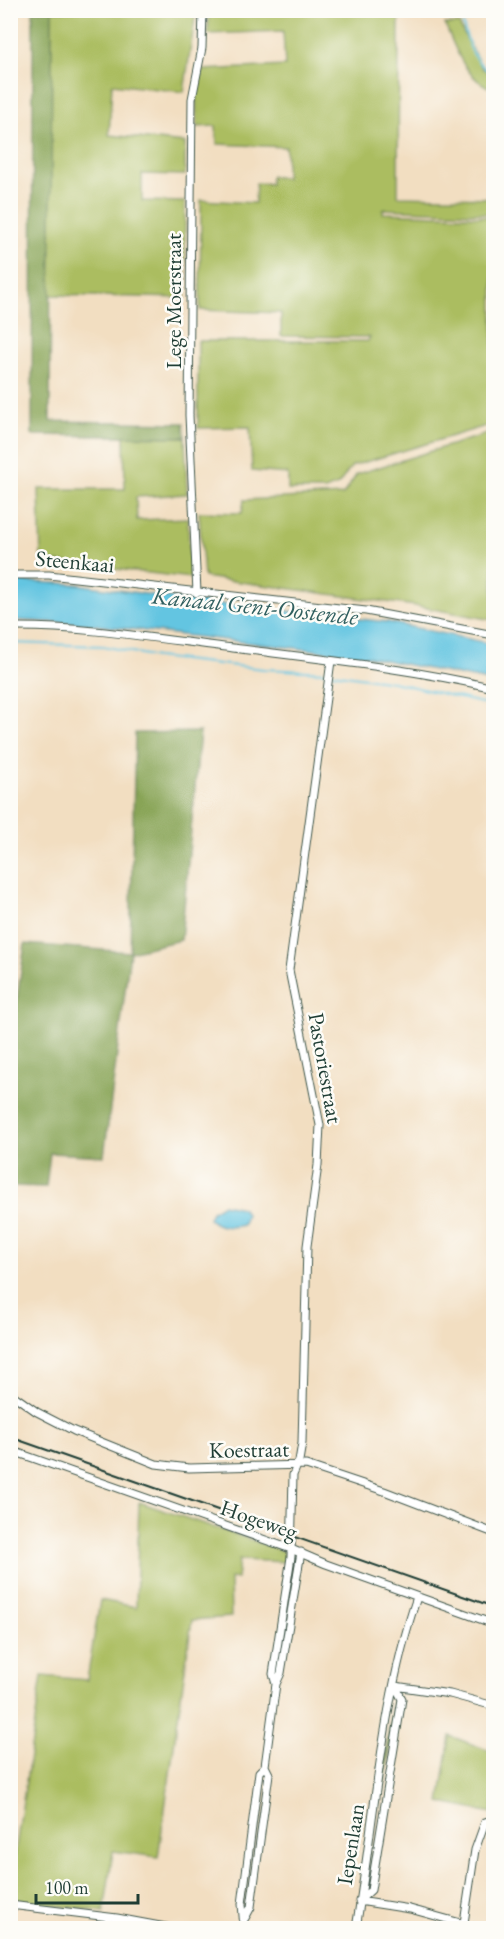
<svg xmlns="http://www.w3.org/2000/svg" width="504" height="1939" viewBox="0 0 504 1939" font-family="'EB Garamond',serif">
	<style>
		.green { fill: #abbd60; stroke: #657d4a; stroke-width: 1.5 }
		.forest { fill: #88a456; stroke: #547045; stroke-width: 1.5 }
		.water { fill: #63c5e1; stroke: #41818a; stroke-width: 1.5 }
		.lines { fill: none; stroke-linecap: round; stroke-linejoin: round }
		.stream { stroke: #63c5e1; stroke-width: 2 }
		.minor-casing { stroke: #3f5549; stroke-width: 9 }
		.minor { stroke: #fff; stroke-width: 7 }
		.rail { stroke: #1f3d34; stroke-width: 2 }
		.labels { text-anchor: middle; stroke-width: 5; stroke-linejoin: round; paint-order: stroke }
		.street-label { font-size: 22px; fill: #1f3d34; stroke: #fdfcf7 }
		.water-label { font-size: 24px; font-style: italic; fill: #305f5f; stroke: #fdfcf7 }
	</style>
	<rect width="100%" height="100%" fill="#fdfcf7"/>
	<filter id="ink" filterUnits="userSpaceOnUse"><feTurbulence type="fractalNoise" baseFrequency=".0167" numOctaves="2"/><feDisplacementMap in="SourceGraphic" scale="12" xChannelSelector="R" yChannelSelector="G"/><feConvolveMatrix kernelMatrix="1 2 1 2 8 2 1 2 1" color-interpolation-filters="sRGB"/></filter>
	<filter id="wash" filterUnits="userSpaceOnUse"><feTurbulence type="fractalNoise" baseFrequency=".008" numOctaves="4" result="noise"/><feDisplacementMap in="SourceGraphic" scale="24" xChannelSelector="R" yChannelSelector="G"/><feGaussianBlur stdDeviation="1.35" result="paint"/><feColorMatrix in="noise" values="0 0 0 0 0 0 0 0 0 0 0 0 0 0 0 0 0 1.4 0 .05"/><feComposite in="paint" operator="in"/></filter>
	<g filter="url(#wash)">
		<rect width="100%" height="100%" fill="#f2dec1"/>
		<!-- green -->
		<path class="green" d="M52,11H196L184,92L112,84L109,135L185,143V175L142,174V201L185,202V298L50,295Z
			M209,11H493L481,13H399L398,196L493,198V214L383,209V213L493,217V424L352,466L338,485L325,490H288V474L252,471L250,427L198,428V341H368L370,337L281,336V313L200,310L201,200L255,203L256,183L270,184L271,176L286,178V147L217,144L216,126L197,127L196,95L202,70L285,66L283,31L208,34Z
			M445,24H459L482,68L493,75V89C465,79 456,50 445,24Z
			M493,432V620L416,606L204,577L199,512L242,513L244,500L343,495L357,474Z
			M124,436L185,437L187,494L136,497L137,520L188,518L190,578L41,560L39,489H125Z
			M139,1502L284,1551L286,1562L239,1560L237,1579L230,1578L231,1617L192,1620L158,1857L113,1851L104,1912L11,1899V1880L42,1676L87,1680L100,1600L136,1607Z
			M450,1736L493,1752V1813L440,1803Z"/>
		<!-- forest -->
		<path class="forest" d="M52,10L50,421L184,423L185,437L32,435L33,11Z
			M200,732L181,940L130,952L104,1156L50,1153L46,1187L11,1186V1040L25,944L130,952L135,733Z
			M397,1697L399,1700L383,1790L380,1788L394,1699Z"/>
		<!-- water -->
		<path class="water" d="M10,581L77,584L194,601L388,622L493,644V682L365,656L86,624L11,620Z
			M223,1204L242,1208L246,1214L243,1225C232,1228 216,1228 209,1218L212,1211Z"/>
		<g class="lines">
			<!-- stream -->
			<path class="stream" d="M463,24C468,43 474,65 494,74
				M10,643L103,646L156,657L264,669L326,672
				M332,673L393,682L494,706"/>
		</g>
	</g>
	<g filter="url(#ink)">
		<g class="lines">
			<!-- minor casing -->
			<g class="minor-casing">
				<path id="minor" d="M10,575H49L366,611L494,635
					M197,593L189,415L192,99L202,48L203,10
					M10,627C85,626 159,639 233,648C320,659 407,668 494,688
					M10,1393L37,1412L74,1431L156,1464L189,1468L306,1465L384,1491L494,1533
					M10,1450L291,1549L326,1564L494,1624
					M276,1684L273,1674L291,1557L293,1475L299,1461L302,1443L307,1246L318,1165L320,1125L289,970L331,661
					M395,1686L450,1694L494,1706
					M359,1901L371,1890L402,1699L395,1686
					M359,1901L410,1909L479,1928
					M10,1905L117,1918L171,1928
					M245,1918L251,1907L269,1774L265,1766L276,1684L281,1673L301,1552
					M464,1923L475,1850L485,1822L494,1819
					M244,1928L242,1904L259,1772L265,1766
					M356,1928C375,1818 381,1703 417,1597"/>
			</g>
			<!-- minor -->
			<use href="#minor" class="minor"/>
			<!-- rail -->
			<path class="rail" d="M10,1437L494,1607"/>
		</g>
	</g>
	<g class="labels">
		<!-- street labels -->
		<g class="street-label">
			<text transform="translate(173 301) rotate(-90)" y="8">Lege Moerstraat</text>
			<text transform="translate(75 561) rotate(5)" y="8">Steenkaai</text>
			<text transform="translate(326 1068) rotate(80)" y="8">Pastoriestraat</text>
			<text transform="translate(249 1449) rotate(-1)" y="8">Koestraat</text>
			<text transform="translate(259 1519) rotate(19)" y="8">Hogeweg</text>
			<text transform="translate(350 1844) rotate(-81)" y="8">Iepenlaan</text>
		</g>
		<!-- water labels -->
		<g class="water-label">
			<text transform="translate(255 606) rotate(6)" y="8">Kanaal Gent-Oostende</text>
		</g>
	</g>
	<!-- margin -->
	<rect width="504" height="1939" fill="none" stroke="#fdfcf7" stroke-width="36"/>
	<!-- scale -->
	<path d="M36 1894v9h102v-9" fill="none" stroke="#1f3d34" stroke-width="3"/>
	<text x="45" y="1894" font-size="18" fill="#1f3d34" stroke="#fdfcf7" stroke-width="4.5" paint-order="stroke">100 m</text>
</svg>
